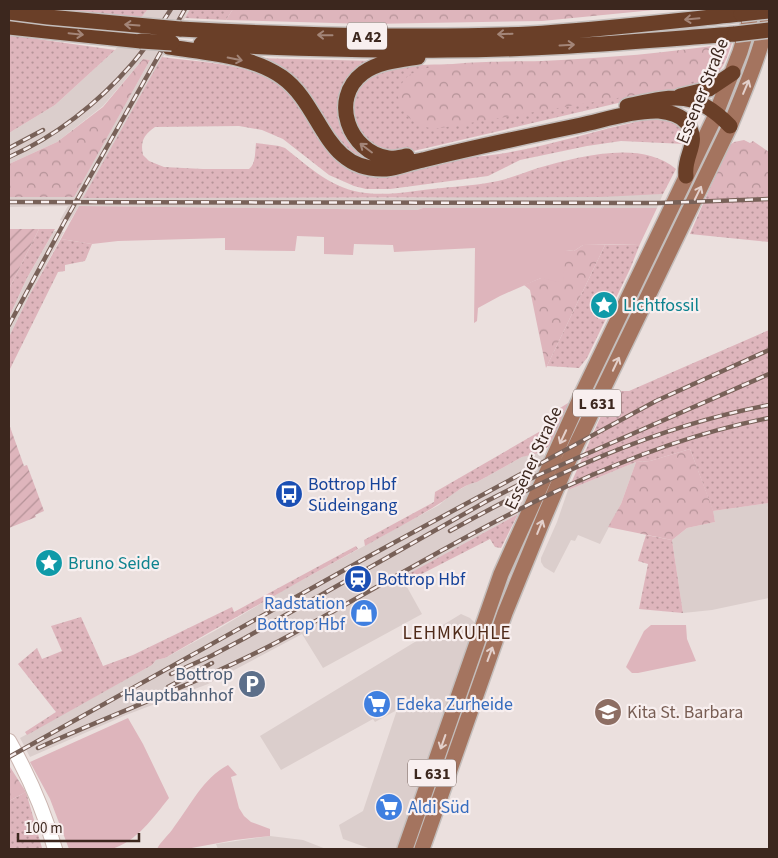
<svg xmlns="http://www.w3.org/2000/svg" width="778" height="858" viewBox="0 0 778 858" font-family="'Source Sans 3',sans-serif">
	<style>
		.built { fill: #dbcecc }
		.grass { fill: url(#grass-dots) }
		.forest { fill: url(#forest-crowns) }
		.park { fill: #deb5bc }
		.garden { fill: url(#garden-furrows) }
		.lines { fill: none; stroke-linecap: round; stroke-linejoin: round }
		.secondary-casing { stroke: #ccb6b1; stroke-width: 16 }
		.primary-casing { stroke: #c4bebc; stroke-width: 18 }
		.highway-casing { stroke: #c4bebc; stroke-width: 18 }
		.secondary { stroke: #fff; stroke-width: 14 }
		.primary { stroke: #a4745f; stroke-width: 15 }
		.highway { stroke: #6a3f28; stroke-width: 15 }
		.rail-casing { stroke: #786158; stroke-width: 4.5 }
		.rail { stroke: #f8efef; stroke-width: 2.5; stroke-dasharray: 8; stroke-linecap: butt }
		.highway-bridge-casing { stroke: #c4bebc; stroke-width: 18; stroke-linecap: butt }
		.highway-bridge { stroke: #6a3f28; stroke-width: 15 }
		.oneway { stroke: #a38578 }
		.oneway2 { stroke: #e3d0cb }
		.labels { text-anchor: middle; stroke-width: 4.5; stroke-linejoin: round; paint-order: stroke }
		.shield { fill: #f8efef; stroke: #74635d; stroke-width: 1 }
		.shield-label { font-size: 16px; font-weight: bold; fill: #3c271e }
		.street-label { font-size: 18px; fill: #3c271e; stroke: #f8efef }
		.culture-label { font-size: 18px; fill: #0d838f; stroke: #f8efef; text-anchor: start }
		.transit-label { font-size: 18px; fill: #164399; stroke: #f8efef; text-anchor: start }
		.shop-label { font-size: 18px; fill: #366cbe; stroke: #f8efef; text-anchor: start }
		.service-label { font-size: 18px; fill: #4e5e75; stroke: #f8efef; text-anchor: end }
		.education-label { font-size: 18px; fill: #785e54; stroke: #f8efef; text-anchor: start }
		.neighbourhood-label { font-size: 19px; letter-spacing: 1px; fill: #4f2a19; stroke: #f8efef }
	</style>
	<defs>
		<pattern id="grass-dots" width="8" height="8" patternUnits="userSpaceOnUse" patternTransform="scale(1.25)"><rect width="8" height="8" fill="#deb5bc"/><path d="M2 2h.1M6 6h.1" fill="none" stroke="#b59398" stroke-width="1.8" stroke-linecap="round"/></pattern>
		<pattern id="forest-crowns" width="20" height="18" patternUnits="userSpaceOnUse" patternTransform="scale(1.25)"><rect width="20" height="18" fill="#deb5bc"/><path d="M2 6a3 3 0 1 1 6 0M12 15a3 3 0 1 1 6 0" fill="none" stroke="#b59398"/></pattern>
		<pattern id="garden-furrows" width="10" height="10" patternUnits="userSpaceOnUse" patternTransform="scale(1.25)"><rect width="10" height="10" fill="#deb5bc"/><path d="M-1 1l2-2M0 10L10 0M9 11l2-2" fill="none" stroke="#b59398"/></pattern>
	</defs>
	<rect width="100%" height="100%" fill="#ebe0de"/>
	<!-- built -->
	<path class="built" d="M148,9H190L84,197L389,198L663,194L657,208H423L417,210L79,206L70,221L60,220L68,206L9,207V197L74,196L150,60L143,59L103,106L57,142L9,164V133L55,105L115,50Z
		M54,231L64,232L29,296L9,337V317L27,278Z
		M541,450L545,457L518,514L402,578L422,614L323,668L302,634L208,684L126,715L30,757L20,738L152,665L156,660L165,658L218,629L282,591L439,505L452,494L471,483L477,482L522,457Z
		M636,462L621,504L600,544L578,535L575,541L571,540L554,573L544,567L541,562V558L557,522L568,490Z
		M769,503V598L712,610L683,613L672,540L687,528L715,522L713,511Z
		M461,614L470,618L477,625L476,632L397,849H371L343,839L339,825L363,811L397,710L375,722L373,719L281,770L260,736Z
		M270,836L303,840L326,849H218L216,844Z"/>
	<!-- grass -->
	<path class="grass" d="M43,9H148L140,19Z
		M190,9H233L226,20L185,18Z
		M9,35L115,50L55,105L9,133Z
		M732,43C726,60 722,75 705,82L706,86H691L405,153L392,155L358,139L351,100C355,94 359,85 364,80C381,63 432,65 456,64L421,70L714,73Z
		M162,57C204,63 263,63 294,96C314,118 319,154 347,168C383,186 426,163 462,157C472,156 482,157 492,155C543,148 593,131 644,120L661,118L676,120L685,130V144L621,141L587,146L520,160L488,176L390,189H366L354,186L329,175L283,139L262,130L239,126L155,127C144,135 140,141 143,155L149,161L164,167L203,169H249C256,164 255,151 256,143L279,146L285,148C310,168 334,190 366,193C391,196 418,190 442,188C460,186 480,185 498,181C512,178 525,172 538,168C578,157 641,139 676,169L663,194L601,197L83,198Z
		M254,58L376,61L368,67L342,125C348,142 357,153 374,160H356Z
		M769,189V242L690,234L709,190Z
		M39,229H55L27,278L9,317V289Z
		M61,239L92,244L85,261L65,265V271L58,272L9,371V337L29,296Z
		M640,244L630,269L587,358L579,368L547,366L546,368L605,245Z
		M769,330V503L713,511L690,449L650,461L636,462L568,490L612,391H629Z
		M568,403L567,409L551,445L538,453L522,457L477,482C461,485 451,497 437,505C414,520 389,532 365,546L364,540L434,502L435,492L551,425L549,415Z
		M518,514L501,548L495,547L490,539L404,583L401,578Z
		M646,535L672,540L683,613L639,609L648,564L638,561Z
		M356,546L358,549C293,585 229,621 165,658L156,660L152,665L27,735L25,732L56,712L18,664L37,648L42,659L62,651L51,626L81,617L103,666L133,655L232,607L234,612Z
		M26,792L42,848L9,849V801Z"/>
	<!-- forest -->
	<path class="forest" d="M233,9H664L542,21L368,24L226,20Z
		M732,43L714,73L677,88L434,129C410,124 404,116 397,93C404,80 404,76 420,70C451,60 507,62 542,61C606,58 669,53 732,43Z
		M143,59L150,60L74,197H9V164L57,142L103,107Z
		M744,140L750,143L753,141L769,152V190H709L730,145L734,142Z
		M583,245H605L546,368L530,290L524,285L541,278L566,250L574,251Z
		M690,449L713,510L715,522L687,528L672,540L608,527L621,504L636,462L650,461Z
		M10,767L26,792L9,801V768Z"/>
	<!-- park -->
	<path class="park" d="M79,206L417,210L423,208H657L640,244L583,245L574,251L566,250L563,283L541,278L500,296L478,308L477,321L474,323L475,248L394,252L393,245L354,244L353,255L324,254V237L297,236L295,251L225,250V238L118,241L92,244L61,239Z
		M651,625H686L687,639L696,661L638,673H632L626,667L644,631Z
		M128,718L143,744L169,798C153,818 137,841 112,849C101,852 81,849 69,849L50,799L30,762Z
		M228,765L237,775L231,777L239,808L244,816L251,822L270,829V836L235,840L186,849H157C161,841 169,835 174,827C191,805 202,779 228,765Z"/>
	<!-- garden -->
	<path class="garden" d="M9,229H39L9,289Z
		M9,424L24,466L27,465L44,511L35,515L36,517L9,528Z"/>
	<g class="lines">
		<!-- secondary casing -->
		<g class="secondary-casing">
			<path id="secondary" d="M9,741C29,776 44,811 55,849"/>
		</g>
		<!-- primary casing -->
		<g class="primary-casing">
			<path id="primary" d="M405,849L501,574L583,392L713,121L740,52L753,9
				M422,849L505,613L543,520L566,466L730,126C745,89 760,54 769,16"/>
		</g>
		<!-- highway casing -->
		<g class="highway-casing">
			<path id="highway" d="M9,27L141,41
				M180,29C296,35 413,39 529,34C600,30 670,21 741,14
				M201,44C283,48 365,51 447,50C543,50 640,41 735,34
				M169,47C207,53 250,55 282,77C323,106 323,172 386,169C398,168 411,162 423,160C475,147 528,136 581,125C604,120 636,110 659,111C668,112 680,115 686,122C702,143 683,154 686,176
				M680,96L709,89L733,73
				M627,106C673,96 694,89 730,126
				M407,156C401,157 394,159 388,158C349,152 329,99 363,73C378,62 399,60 418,57"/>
		</g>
		<!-- secondary -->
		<use href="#secondary" class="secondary"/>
		<!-- primary -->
		<use href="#primary" class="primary"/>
		<!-- highway -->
		<use href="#highway" class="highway"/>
		<!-- rail casing -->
		<g class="rail-casing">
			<path id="rail" d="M9,148L43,130
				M9,157C55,137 98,103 131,65C146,48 159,28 171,9
				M9,202L659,203L769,199
				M9,325L65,221L185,9
				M450,531C550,475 657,426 769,405
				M171,674L211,656L245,638L487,501L536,476L769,374
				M168,687L212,663
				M38,748C119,711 202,682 281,640C439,555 591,453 769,418
				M9,757L373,554L656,401L769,350"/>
		</g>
		<!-- rail -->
		<use href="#rail" class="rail"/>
		<!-- highway-bridge casing -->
		<g class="highway-bridge-casing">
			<path id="highway-bridge" d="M9,12L48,17L180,29
				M741,14L769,11
				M735,34L769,30
				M141,41L172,43"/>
		</g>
		<!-- highway-bridge -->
		<use href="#highway-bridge" class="highway-bridge"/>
	</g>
	<!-- one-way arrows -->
	<defs><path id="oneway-shaft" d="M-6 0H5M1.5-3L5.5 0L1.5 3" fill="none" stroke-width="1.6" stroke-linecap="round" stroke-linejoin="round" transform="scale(1.25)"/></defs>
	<g class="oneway">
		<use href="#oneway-shaft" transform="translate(692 19) rotate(175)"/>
		<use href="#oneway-shaft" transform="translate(132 25) rotate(-176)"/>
		<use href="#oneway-shaft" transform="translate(76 34) rotate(6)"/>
		<use href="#oneway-shaft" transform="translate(505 34) rotate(178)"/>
		<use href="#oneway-shaft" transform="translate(325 35) rotate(-179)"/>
		<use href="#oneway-shaft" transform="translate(567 45) rotate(-3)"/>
		<use href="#oneway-shaft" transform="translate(235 59) rotate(11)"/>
		<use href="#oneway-shaft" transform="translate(366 148) rotate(-143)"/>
	</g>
	<g class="oneway2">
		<use href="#oneway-shaft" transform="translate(746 87) rotate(-67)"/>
		<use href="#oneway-shaft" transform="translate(698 193) rotate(-64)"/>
		<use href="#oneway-shaft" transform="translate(616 364) rotate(-65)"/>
		<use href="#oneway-shaft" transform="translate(563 437) rotate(115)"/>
		<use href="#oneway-shaft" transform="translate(540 527) rotate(-68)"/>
		<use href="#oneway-shaft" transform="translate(490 654) rotate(-70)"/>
		<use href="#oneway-shaft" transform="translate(443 742) rotate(109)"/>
	</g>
	<!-- icons -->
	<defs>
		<g id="sight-disc" transform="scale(1.4375)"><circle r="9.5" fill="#0f9aa8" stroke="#f8efef"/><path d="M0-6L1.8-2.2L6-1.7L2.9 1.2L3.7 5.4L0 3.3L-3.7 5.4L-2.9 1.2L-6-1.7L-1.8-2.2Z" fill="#fff"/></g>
		<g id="bus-disc" transform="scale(1.4375)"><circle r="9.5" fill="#1a4fb4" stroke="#f8efef"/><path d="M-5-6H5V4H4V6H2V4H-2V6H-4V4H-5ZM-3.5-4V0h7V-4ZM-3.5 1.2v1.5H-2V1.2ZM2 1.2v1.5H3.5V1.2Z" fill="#fff"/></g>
		<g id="station-disc" transform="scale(1.4375)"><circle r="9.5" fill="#1a4fb4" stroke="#f8efef"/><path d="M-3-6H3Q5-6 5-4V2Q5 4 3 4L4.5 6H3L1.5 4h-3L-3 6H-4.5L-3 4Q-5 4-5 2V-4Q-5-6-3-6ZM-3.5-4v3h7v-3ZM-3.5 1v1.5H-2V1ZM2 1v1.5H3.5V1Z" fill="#fff"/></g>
		<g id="shop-disc" transform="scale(1.4375)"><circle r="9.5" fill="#3f7fe0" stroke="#f8efef"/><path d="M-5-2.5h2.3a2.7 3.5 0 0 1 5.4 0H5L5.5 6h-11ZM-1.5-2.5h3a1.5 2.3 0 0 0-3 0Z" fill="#fff"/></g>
		<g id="parking-disc" transform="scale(1.4375)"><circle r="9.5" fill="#5c6f8a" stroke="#f8efef"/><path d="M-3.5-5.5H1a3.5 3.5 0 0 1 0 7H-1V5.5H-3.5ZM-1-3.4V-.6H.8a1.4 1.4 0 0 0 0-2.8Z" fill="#fff"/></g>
		<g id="supermarket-disc" transform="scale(1.4375)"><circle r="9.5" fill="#3f7fe0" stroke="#f8efef"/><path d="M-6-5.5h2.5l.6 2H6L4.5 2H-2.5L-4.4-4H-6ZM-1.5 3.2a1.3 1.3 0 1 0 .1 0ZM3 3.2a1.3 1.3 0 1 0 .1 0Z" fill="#fff"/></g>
		<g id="school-disc" transform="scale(1.4375)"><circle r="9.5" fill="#8d6e63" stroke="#f8efef"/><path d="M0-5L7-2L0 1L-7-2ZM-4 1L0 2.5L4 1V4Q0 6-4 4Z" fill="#fff"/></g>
	</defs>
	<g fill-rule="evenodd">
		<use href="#sight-disc" x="604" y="305"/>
		<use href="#bus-disc" x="289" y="494"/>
		<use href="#sight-disc" x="49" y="563"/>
		<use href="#station-disc" x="358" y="579"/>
		<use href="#shop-disc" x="364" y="613"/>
		<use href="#parking-disc" x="252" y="684"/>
		<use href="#supermarket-disc" x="377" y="704"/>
		<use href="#school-disc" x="608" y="712"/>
		<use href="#supermarket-disc" x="389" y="807"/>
	</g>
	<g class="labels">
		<!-- shield labels -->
		<g class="shield">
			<rect x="347" y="22.5" width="40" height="27" rx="4"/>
			<rect x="573" y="389.5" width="48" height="27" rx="4"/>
			<rect x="408" y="759.5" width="48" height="27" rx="4"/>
		</g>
		<g class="shield-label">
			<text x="367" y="42">A 42</text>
			<text x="597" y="409">L 631</text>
			<text x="432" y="779">L 631</text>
		</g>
		<!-- street labels -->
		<g class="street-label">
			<text transform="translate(702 91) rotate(-68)" y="6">Essener Straße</text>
			<text transform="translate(533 458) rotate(-65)" y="6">Essener Straße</text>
		</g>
		<!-- culture labels -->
		<g class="culture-label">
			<text x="623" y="311">Lichtfossil</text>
			<text x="68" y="569">Bruno Seide</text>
		</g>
		<!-- transit labels -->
		<g class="transit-label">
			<text x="308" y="490">Bottrop Hbf<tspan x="308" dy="21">Südeingang</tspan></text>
			<text x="377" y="585">Bottrop Hbf</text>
		</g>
		<!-- shop labels -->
		<g class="shop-label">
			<text x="345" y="609" text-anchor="end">Radstation<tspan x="345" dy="21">Bottrop Hbf</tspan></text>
			<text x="396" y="710">Edeka Zurheide</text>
			<text x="408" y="813">Aldi Süd</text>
		</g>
		<!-- service labels -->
		<g class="service-label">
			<text x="233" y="680">Bottrop<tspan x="233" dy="21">Hauptbahnhof</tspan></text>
		</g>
		<!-- education labels -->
		<g class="education-label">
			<text x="627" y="718">Kita St. Barbara</text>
		</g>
		<!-- neighbourhood labels -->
		<g class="neighbourhood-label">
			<text x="457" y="639">LEHMKUHLE</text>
		</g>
	</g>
	<!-- border -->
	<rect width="778" height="858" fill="none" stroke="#3c271e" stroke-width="20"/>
	<!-- scale -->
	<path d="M18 833v8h121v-8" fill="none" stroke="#3c271e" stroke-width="2.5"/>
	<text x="25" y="833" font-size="15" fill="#3c271e" stroke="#f8efef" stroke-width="4" paint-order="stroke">100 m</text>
</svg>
